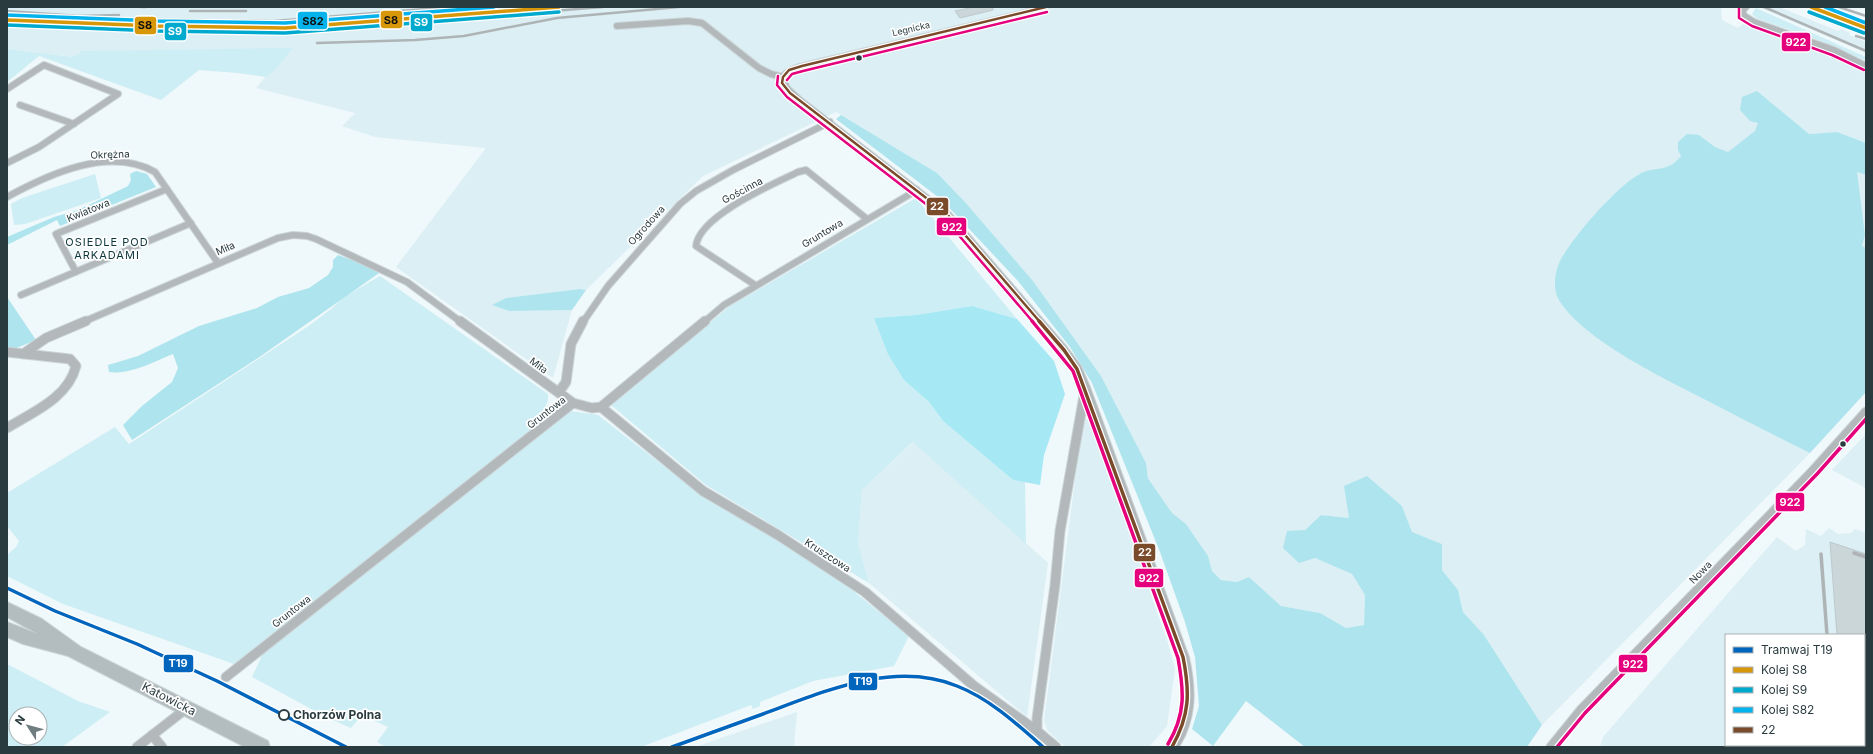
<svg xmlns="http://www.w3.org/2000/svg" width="1873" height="754" viewBox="0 0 1873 754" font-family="Inter,sans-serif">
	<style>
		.built { fill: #dbeff4; fill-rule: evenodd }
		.green { fill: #cdeef4; fill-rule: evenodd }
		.forest { fill: #aee4ee }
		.water { fill: #a6e9f5 }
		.building { fill: #cbd6d9; stroke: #bdc9cc }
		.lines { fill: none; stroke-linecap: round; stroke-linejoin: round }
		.minor-far1-casing { stroke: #ccd5d8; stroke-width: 8 }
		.minor-casing { stroke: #ccd5d8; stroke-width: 11 }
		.tertiary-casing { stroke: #ccd5d8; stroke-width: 2 }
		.primary-casing { stroke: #ccd5d8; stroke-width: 2 }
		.minor-far1 { stroke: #b3b9bb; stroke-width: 6 }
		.minor { stroke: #b3b9bb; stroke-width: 9 }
		.tertiary { fill: #b3b9bb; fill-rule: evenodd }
		.primary { fill: #b3bcbe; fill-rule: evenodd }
		.rail-far1 { stroke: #aeb4b6; stroke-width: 2.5 }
		.rail { stroke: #aeb4b6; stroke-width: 3.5 }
		.bus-1-far1-casing { stroke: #fff; stroke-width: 5 }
		.bus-1-casing { stroke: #fff; stroke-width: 6 }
		.bus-2-far1-casing { stroke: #fff; stroke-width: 5 }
		.bus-2-casing { stroke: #fff; stroke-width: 6 }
		.bus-1-far1 { stroke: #7a4b2a; stroke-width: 2.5 }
		.bus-1 { stroke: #7a4b2a; stroke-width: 3.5 }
		.bus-2-far1 { stroke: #e5007d; stroke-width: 2.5 }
		.bus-2 { stroke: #e5007d; stroke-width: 3.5 }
		.rail-1-casing { stroke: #fff; stroke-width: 6 }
		.rail-2-casing { stroke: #fff; stroke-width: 6 }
		.rail-3-casing { stroke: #fff; stroke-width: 6 }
		.rail-1 { stroke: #d89609; stroke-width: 3.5 }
		.rail-2 { stroke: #00a9ce; stroke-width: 3.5 }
		.rail-3 { stroke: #04b2ec; stroke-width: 3.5 }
		.tram-1-casing { stroke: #fff; stroke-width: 6 }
		.tram-1 { stroke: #0065bd; stroke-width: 3.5 }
		.bus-dot { fill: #2a3b3f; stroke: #fff; stroke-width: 1.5 }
		.stop-dot { fill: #fff; stroke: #2a3b3f; stroke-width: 2 }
		.labels { text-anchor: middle; stroke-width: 3.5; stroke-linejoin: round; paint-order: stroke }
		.far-street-label { font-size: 9px; fill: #2a3b3f; stroke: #fff }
		.street-label { font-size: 10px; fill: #2a3b3f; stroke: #fff }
		.neighbourhood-label { font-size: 11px; letter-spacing: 1px; fill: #0b353c; stroke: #fff }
		.near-street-label { font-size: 12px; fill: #2a3b3f; stroke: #fff }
		.near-stop-label { font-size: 12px; font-weight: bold; fill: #2a3b3f; stroke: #fff; text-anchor: start }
		.line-badge { stroke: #fff; stroke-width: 1.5 }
		.badge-label { font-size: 11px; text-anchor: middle; font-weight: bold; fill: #fff }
		.pale-badge-label { font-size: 11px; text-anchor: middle; font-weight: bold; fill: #111 }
	</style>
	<rect width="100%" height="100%" fill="#eff8fa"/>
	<!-- built -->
	<path class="built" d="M7,7H1721L1722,20L1738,28L1745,22L1841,57L1866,71V143L1837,132L1809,134L1757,91L1758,123L1756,131L1728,152L1715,147L1699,135L1678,150L1681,156L1674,165L1639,174L1609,198L1586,227L1571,314L1596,336L1637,363L1810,453L1542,725L1484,635L1463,612L1458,590L1442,570V544L1412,532L1402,506L1350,518L1321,515L1305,530L1315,558L1352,574L1365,595L1364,625L1346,628L1320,613L1281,606L1249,577L1237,582L1221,580L1212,571L1208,556L1186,524L1172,513L1148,477L1146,463L1101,376L1033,281L965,202L937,173L836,112L703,176L586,290L580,289L506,298L493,305L509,311L572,310L553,378L396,267L486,148L375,137L342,126L355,113L256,88L288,50L74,57L7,49Z
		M1759,7H1779L1838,31L1841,29L1850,33L1849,35L1866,42V53Z
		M1806,7H1825L1866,22V30Z
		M1856,171L1866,175V248L1862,247L1865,235Z
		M1083,418L1089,419L1167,640L1175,669L1167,726L1149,747H1065L1048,731L1044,721Z
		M1866,434V488L1832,470Z
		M914,442L1048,563L1027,717L869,583L858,543L862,490Z
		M1829,528L1838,534L1851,533L1855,529L1866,533V747H1600L1603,737L1777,537L1796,551L1805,545L1806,529L1821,536ZM1726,635H1864V745H1726Z
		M797,712L794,747H695Z"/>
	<!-- green -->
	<path class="green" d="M1756,8L1866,57V61L1813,38L1756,18L1752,14Z
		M293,48L276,69L266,77L237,73L199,70L161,100L39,56L7,82V49L74,57L82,51Z
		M95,174L101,198L25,224L14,225L11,204L22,198Z
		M916,198L1017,319L972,306L916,315L874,318L904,380L929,402L943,421L1013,480L1025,482L1026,544L913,442L862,490L858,543L869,583L706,485L611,405L730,306Z
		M380,276L548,394V400L540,422L486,467L234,664L63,604L7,576V555L16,547L19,541L7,526V493L115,427L129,444L310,325L331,309L344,297Z
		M570,411L598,415L696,491L821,565L909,636L894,666L813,681L760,702V706L753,709L751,705L641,747H386L377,742L388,727L362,715L351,728L326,717L252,677L264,651Z
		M7,664L78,701L110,712L62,747H7ZM16,714H40V738H16Z"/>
	<!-- forest -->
	<path class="forest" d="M1757,91L1809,134L1837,132L1866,143V175L1857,172L1865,235L1862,246L1866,248V392L1810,453C1776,436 1742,419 1708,401C1667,380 1583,340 1559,300C1552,288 1555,271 1561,259C1576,234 1613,190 1638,175C1654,165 1667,174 1681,156L1678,150V142L1687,134L1699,135L1715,147L1728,152L1755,131L1758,123L1750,121L1740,110L1742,97Z
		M841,115L937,173L965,202L1033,281L1101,376L1146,463L1148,478L1172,513L1186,524L1208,556L1212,571L1221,580L1237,582L1249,577L1281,606L1320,613L1346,628L1364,625L1365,595L1352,574L1315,558L1299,563L1283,548L1287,531L1305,530L1321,515L1349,518L1344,486L1367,476L1402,506L1412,532L1442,544V570L1458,590L1463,612L1484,635L1542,725L1527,747H1305L1246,701L1213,746L1192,729L1199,706L1195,657L1185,622L1160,552L1092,383L1070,347L1018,281L942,200L836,119Z
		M136,171L147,174L156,187L60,226L57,220L7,245V237L54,217L78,210L128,186L131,180L130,174Z
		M338,255L382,271L258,358L132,440L123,425L142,406L172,382L178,368L173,354C153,362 130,375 109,372L108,365L138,356L199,326L257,308L278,297L309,288L328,275L333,267V260Z
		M580,289L586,290L572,310L509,311L492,305L506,298Z
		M7,297L36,340L14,349L7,348Z"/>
	<!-- water -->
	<path class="water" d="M972,306L1017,319L1054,361L1065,394L1044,455L1040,485L1013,480L943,421L929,402L904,380L888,354L874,318L916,315Z"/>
	<!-- building -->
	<path class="building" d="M974,7H993V10L960,18L955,11Z
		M1830,542L1866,554V635H1837Z"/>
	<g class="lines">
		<!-- minor-far1 casing -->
		<g class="minor-far1-casing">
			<path id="minor-far1" d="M1746,7L1743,10V15L1754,22L1834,50L1866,66
				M617,26L688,21L702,23L759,68L771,74L783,77
				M7,89L44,65L118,94L39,147L7,163
				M20,105L74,124
				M7,197C49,174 109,146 155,172L218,263
				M76,272L56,234L167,189
				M755,285L696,246C699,216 773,184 798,172L806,170L867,219
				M21,295L191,223
				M83,322L278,238L293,235L307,236L316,239L407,282L461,322
				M583,322L608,286L680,204L696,191L733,170L830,122
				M704,322L724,305L917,190"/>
		</g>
		<!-- minor casing -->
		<g class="minor-casing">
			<path id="minor" d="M460,321L573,403L592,408L601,407L705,321
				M7,352L70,359L76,366C68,398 33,412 7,428
				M23,354L46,338L86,321
				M559,392L566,382L571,344L583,321
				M601,407L703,491L778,535L865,592L974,686L1037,731
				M226,677L573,403
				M152,735L162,747
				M137,747L187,708
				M1056,747L1037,731V718L1055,585L1060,531L1085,390
				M1551,747L1581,710L1813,471L1866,412"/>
		</g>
		<!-- tertiary casing -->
		<g class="tertiary-casing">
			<path id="tertiary" d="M1037,7H1050L805,68L789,74L786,80L790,87L802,98L950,212L1067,347L1081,366L1090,387L1189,657C1196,689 1197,718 1179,747H1166C1169,739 1174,733 1177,725C1186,703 1182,679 1177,657L1073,371L1061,353L944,216L796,102L785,91L779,80C781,70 790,67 799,64Z"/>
		</g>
		<!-- primary casing -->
		<g class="primary-casing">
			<path id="primary" d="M7,602L42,619L81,647L268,741L270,747H245L68,656L23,644L7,637V622L38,634L7,617Z"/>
		</g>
		<!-- minor-far1 -->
		<use href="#minor-far1" class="minor-far1"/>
		<!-- minor -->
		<use href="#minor" class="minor"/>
		<!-- tertiary -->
		<use href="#tertiary" class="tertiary"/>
		<!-- primary -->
		<use href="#primary" class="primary"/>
		<!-- rail-far1 -->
		<path class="rail-far1" d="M141,7H146
			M1764,7L1866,51
			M1839,7L1866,16
			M7,11L79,16L119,15
			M190,11H246
			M113,19L274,21L450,7
			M56,25L133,30L290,32L603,7
			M1856,36L1866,39
			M317,43L415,40L464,36L557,18L679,7"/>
		<!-- rail -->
		<path class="rail" d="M1854,553L1866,557
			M1821,554L1827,635
			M1834,745V747"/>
		<!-- bus-1-far1 casing -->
		<g class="bus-1-far1-casing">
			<path id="bus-1-far1" d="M783,77L782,83L790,93L947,214L1040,322
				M783,77L789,70L802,66L1046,7"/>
		</g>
		<!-- bus-1 casing -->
		<g class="bus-1-casing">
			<path id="bus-1" d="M1039,321L1064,350L1077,369L1183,657C1190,692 1190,715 1172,747"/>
		</g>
		<!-- bus-2-far1 casing -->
		<g class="bus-2-far1-casing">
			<path id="bus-2-far1" d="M1739,7V18L1752,26L1832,55L1864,70
				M778,76L777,85L787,97L944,218L1033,322
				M787,80L792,74L803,71L1047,12"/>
		</g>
		<!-- bus-2 casing -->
		<g class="bus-2-casing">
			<path id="bus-2" d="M1032,321L1073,371L1178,658C1184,691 1186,714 1168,744
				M1557,747L1585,713L1817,474L1866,419"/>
		</g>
		<!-- bus-1-far1 -->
		<use href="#bus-1-far1" class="bus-1-far1"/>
		<!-- bus-1 -->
		<use href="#bus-1" class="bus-1"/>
		<!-- bus-2-far1 -->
		<use href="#bus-2-far1" class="bus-2-far1"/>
		<!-- bus-2 -->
		<use href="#bus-2" class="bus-2"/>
		<!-- rail-1 casing -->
		<g class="rail-1-casing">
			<path id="rail-1" d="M1811,7L1866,28
				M7,20L157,26L285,28L559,7"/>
		</g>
		<!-- rail-2 casing -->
		<g class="rail-2-casing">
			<path id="rail-2" d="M1809,12L1864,33
				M7,25L157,31L285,33L559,12"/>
		</g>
		<!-- rail-3 casing -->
		<g class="rail-3-casing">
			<path id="rail-3" d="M1825,7L1866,23
				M7,15L157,21L285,23L494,7"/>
		</g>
		<!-- rail-1 -->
		<use href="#rail-1" class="rail-1"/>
		<!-- rail-2 -->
		<use href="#rail-2" class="rail-2"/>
		<!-- rail-3 -->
		<use href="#rail-3" class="rail-3"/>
		<!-- tram-1 casing -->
		<g class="tram-1-casing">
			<path id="tram-1" d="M7,588L55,611L137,644L217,681L346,747
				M672,747C702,736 733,725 763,714C823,692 893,660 957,686C990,699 1017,724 1043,747"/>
		</g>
		<!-- tram-1 -->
		<use href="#tram-1" class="tram-1"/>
	</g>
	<!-- markers -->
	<g class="bus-dot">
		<circle cx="859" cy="58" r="3.5"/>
		<circle cx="1843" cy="444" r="3.5"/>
	</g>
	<circle class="stop-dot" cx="284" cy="715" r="5"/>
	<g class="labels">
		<!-- far-street labels -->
		<g class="far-street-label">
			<text transform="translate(911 29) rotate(-13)" y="3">Legnicka</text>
		</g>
		<!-- street labels -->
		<g class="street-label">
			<text transform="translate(110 154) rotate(-2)" y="4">Okrężna</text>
			<text transform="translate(742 190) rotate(-28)" y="4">Gościnna</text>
			<text transform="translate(88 210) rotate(-22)" y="4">Kwiatowa</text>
			<text transform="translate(646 225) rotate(-48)" y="4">Ogrodowa</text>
			<text transform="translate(822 233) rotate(-31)" y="4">Gruntowa</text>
			<text transform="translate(225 248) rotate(-24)" y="4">Miła</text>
			<text transform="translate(539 365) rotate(36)" y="4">Miła</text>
			<text transform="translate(546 412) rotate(-38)" y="4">Gruntowa</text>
			<text transform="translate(828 555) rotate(33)" y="4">Kruszcowa</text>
			<text transform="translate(1700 572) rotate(-46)" y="4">Nowa</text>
			<text transform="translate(291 611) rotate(-38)" y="4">Gruntowa</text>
		</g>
		<!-- neighbourhood labels -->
		<g class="neighbourhood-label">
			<text x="107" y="246">OSIEDLE POD<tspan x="107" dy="13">ARKADAMI</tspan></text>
		</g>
		<!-- near-street labels -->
		<g class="near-street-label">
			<text transform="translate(169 699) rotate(27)" y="4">Katowicka</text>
		</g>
		<!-- near-stop labels -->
		<g class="near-stop-label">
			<text x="293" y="719">Chorzów Polna</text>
		</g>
	</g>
	<g class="line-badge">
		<rect x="380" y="10" width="23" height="19" rx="4" fill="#d89609"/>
		<rect x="297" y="11" width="31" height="19" rx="4" fill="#04b2ec"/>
		<rect x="410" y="13" width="23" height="19" rx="4" fill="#00a9ce"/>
		<rect x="134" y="16" width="23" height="19" rx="4" fill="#d89609"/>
		<rect x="164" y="22" width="23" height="19" rx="4" fill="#00a9ce"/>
		<rect x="1781" y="32" width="30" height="20" rx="4" fill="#e5007d"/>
		<rect x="926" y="197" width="23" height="19" rx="4" fill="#7a4b2a"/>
		<rect x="936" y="217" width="31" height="19" rx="4" fill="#e5007d"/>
		<rect x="1775" y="492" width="30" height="20" rx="4" fill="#e5007d"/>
		<rect x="1133" y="543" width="23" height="19" rx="4" fill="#7a4b2a"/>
		<rect x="1134" y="568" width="30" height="20" rx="4" fill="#e5007d"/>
		<rect x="163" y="654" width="31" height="19" rx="4" fill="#0065bd"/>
		<rect x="1618" y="654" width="30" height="19" rx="4" fill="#e5007d"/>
		<rect x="848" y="672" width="30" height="19" rx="4" fill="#0065bd"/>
	</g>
	<g class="badge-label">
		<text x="421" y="26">S9</text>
		<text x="175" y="35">S9</text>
		<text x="1796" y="46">922</text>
		<text x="937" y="210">22</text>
		<text x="952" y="231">922</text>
		<text x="1790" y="506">922</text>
		<text x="1145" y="556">22</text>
		<text x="1149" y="582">922</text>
		<text x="178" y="667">T19</text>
		<text x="1633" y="668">922</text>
		<text x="863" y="685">T19</text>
	</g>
	<g class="pale-badge-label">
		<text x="391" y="24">S8</text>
		<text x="313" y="25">S82</text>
		<text x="145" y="29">S8</text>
	</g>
	<!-- border -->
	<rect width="1873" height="754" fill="none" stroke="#2a3b3f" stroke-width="16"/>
	<!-- legend -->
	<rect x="1725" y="634" width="140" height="112" fill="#ffffff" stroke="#aab1b2"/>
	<rect x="1733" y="647" width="20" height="6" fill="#0065bd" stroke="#aab1b2"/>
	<text x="1761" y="654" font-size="12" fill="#2a3b3f">Tramwaj T19</text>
	<rect x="1733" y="667" width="20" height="6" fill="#d89609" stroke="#aab1b2"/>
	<text x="1761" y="674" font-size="12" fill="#2a3b3f">Kolej S8</text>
	<rect x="1733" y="687" width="20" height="6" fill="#00a9ce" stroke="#aab1b2"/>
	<text x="1761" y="694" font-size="12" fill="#2a3b3f">Kolej S9</text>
	<rect x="1733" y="707" width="20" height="6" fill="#04b2ec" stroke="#aab1b2"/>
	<text x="1761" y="714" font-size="12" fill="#2a3b3f">Kolej S82</text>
	<rect x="1733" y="727" width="20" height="6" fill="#7a4b2a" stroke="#aab1b2"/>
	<text x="1761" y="734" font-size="12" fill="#2a3b3f">22</text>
	<!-- north arrow -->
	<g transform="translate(28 726) rotate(306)"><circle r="19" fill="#ffffff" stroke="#aab1b2"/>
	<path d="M0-3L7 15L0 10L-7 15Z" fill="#6f7d80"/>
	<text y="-6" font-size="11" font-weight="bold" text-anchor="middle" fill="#2a3b3f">N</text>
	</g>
</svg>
